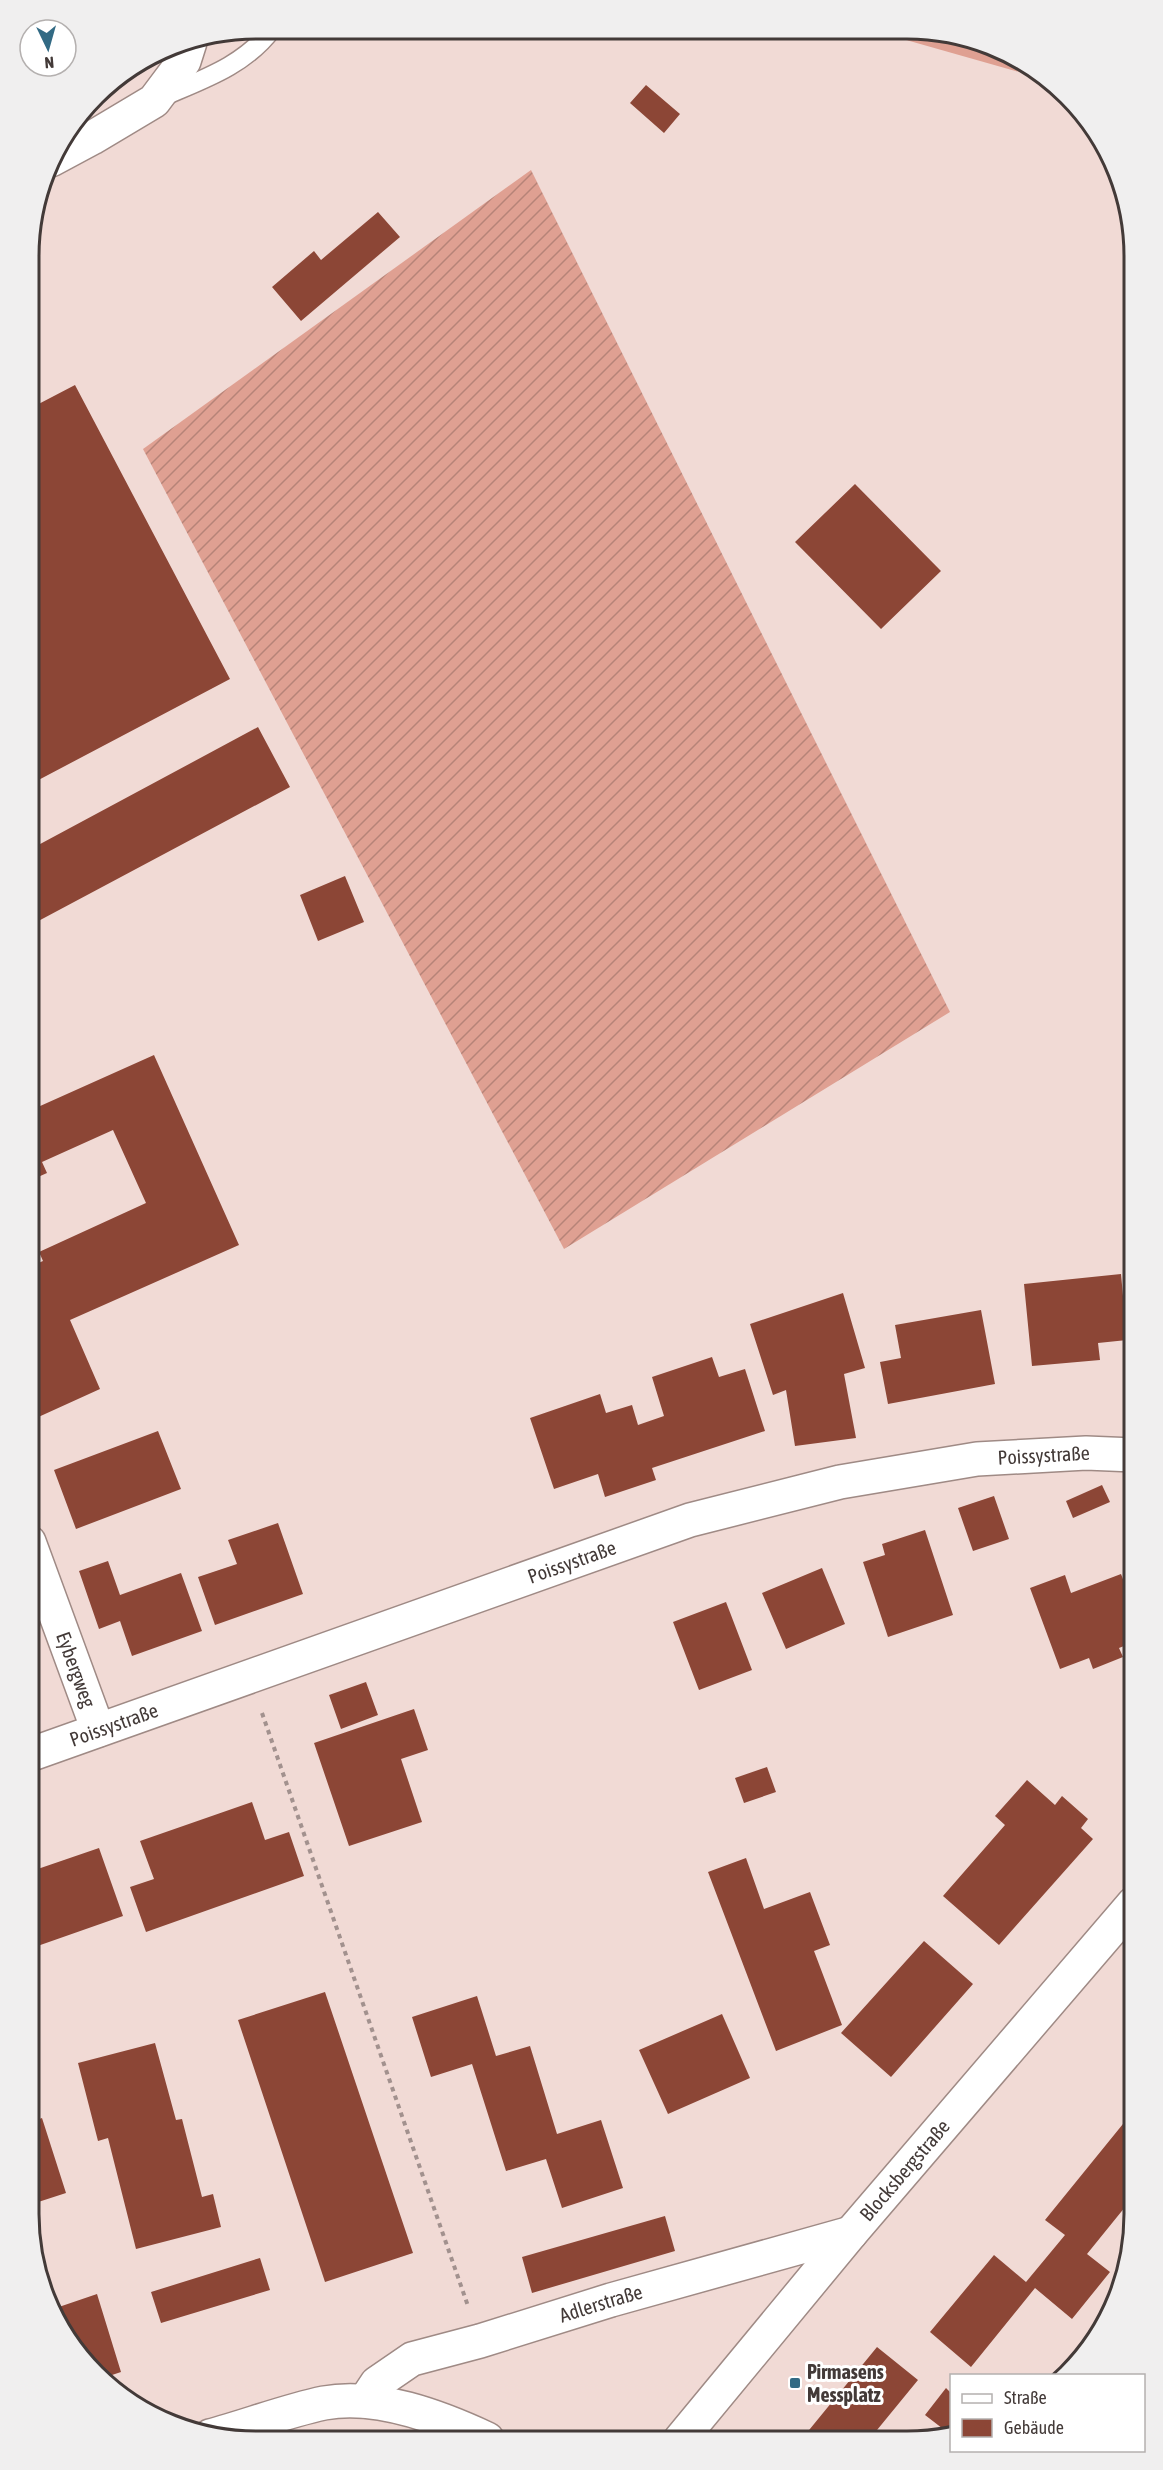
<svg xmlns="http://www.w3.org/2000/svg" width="1163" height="2470" viewBox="0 0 1163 2470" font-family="'Asap Condensed',sans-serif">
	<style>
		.park { fill: #dfa092 }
		.garden { fill: url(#garden-furrows) }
		.building { fill: #8c4636 }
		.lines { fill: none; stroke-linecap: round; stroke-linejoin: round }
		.service-casing { stroke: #9f8a85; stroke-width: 21 }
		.minor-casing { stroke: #9f8a85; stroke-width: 36 }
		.secondary-casing { stroke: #9f8a85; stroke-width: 36 }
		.path { stroke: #a2918e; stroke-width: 4; stroke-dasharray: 4.5 4.5; stroke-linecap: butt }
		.service { stroke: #fff; stroke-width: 18 }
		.minor { stroke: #fff; stroke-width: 33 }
		.secondary { stroke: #fff; stroke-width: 33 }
		.poi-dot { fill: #326a84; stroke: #fff; stroke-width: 2 }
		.labels { text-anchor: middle; stroke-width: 6; stroke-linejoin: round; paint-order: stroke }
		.street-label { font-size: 20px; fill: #433a38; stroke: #fff }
		.poi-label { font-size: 20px; font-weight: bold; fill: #433a38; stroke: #fff; text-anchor: start }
		.rim { fill: none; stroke: #433a38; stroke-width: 3 }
	</style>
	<defs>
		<pattern id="garden-furrows" width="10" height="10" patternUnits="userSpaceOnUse" patternTransform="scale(1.5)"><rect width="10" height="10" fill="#dfa092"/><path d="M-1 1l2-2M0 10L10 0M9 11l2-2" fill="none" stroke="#b68378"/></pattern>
	</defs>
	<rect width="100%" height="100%" fill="#f1dad5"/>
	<!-- park -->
	<path class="park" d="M878,32L951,33L1007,52L1051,81Z"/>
	<!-- garden -->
	<path class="garden" d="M531,170L950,1012L564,1249L143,449Z"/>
	<!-- building -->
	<path class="building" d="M646,85L680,114L664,133L630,103Z
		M378,212L400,237L301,321L272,287L314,251L321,260Z
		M75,385L230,679L29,785V409Z
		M855,484L941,571L881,629L795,542Z
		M258,727L290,787L29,926V850Z
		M345,876L364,922L318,941L300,895Z
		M154,1055L239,1245L70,1320L100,1389L34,1419L29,1407V1267L43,1261L39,1252L146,1203L113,1130L42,1162L47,1173L29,1181V1111Z
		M1121,1274L1127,1340L1098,1343L1100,1360L1032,1366L1024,1284Z
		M843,1293L865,1368L844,1374L856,1438L795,1446L786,1390L773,1395L750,1324Z
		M981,1310L995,1384L888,1404L880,1362L901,1358L895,1325Z
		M712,1357L719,1377L745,1369L765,1431L652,1468L656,1480L605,1497L598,1474L554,1489L530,1418L600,1394L606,1413L632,1405L638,1425L664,1416L652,1377Z
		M158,1431L181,1489L76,1529L54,1470Z
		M1102,1485L1110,1502L1073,1518L1066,1501Z
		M994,1496L1009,1539L973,1551L958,1508Z
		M278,1523L303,1594L215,1625L198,1577L237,1564L228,1540Z
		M925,1530L953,1615L888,1637L863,1562L885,1555L882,1544Z
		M108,1561L120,1595L181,1573L202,1631L132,1656L120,1621L99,1629L79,1571Z
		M822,1568L845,1624L786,1649L762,1593Z
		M1121,1574L1134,1608V1642L1119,1648L1123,1657L1093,1669L1089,1658L1060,1669L1030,1588L1065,1575L1071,1593Z
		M726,1602L752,1670L699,1690L673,1622Z
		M366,1682L378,1715L341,1729L329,1695Z
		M414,1709L428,1750L401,1759L422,1822L349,1846L314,1743Z
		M767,1767L776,1792L744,1803L735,1778Z
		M1027,1780L1055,1805L1062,1796L1088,1819L1081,1828L1093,1839L999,1945L943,1896L1005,1825L995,1816Z
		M252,1802L265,1840L289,1832L304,1876L146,1932L130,1887L154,1879L140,1841Z
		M99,1848L123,1916L29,1949V1872Z
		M746,1858L764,1909L810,1892L830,1945L814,1951L842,2025L776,2051L708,1872Z
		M924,1941L973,1984L891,2077L841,2033Z
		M325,1992L413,2253L325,2282L238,2020Z
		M477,1996L496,2056L530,2046L557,2134L601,2120L623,2188L562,2208L546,2159L506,2171L472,2064L431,2077L412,2017Z
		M722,2014L750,2078L668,2114L639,2050Z
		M155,2043L176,2120L182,2119L202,2197L213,2194L221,2227L136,2249L108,2138L98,2141L78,2063Z
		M42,2118L66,2193L29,2205V2123Z
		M1127,2119L1134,2125V2196L1087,2254L1110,2272L1072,2319L1035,2288L971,2367L930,2332L994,2255L1026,2282L1065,2235L1045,2220Z
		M665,2216L675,2251L532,2293L522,2257Z
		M260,2258L270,2290L161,2323L151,2292Z
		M97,2294L121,2372L100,2379L67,2340L53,2309Z
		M877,2347L918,2380L868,2441H812L805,2435Z
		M946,2388L951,2393V2435L925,2415Z"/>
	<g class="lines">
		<!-- service casing -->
		<g class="service-casing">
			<path id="service" d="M164,96C204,79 245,65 272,29"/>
		</g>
		<!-- minor casing -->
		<g class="minor-casing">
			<g id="minor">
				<path d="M51,160L92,138L154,101L184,61L190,42"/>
				<path id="s1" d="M29,1542L98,1730"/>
				<path id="s2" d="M29,1755L690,1520L840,1482L977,1459L1086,1453L1134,1455"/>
				<path id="s3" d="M365,2401L377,2383L412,2359L480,2341L611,2300L851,2233"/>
				<path d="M210,2436C247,2426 286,2411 324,2403C377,2393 440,2417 487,2439"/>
			</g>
		</g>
		<!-- secondary casing -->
		<g class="secondary-casing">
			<g id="secondary">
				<path id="s4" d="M680,2440L851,2233L1134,1903"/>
			</g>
		</g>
		<!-- path -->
		<path class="path" d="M262,1713L468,2306"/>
		<!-- service -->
		<use href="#service" class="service"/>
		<!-- minor -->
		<use href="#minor" class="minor"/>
		<!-- secondary -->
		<use href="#secondary" class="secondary"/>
	</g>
	<!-- markers -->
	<rect class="poi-dot" x="789" y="2377" width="12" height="12" rx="3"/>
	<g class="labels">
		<!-- street labels -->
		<g class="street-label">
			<text dy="7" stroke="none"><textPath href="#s2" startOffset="1062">Poissystraße</textPath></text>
			<text dy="7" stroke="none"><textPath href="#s2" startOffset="576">Poissystraße</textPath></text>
			<text dy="7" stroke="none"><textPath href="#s1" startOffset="136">Eybergweg</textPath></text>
			<text dy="7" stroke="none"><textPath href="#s2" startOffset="90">Poissystraße</textPath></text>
			<text dy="7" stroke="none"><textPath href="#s4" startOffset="351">Blocksbergstraße</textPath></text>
			<text dy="7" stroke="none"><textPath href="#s3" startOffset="261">Adlerstraße</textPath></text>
		</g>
		<!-- poi labels -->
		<g class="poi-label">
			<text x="807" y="2379">Pirmasens<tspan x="807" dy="23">Messplatz</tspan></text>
		</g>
	</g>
	<!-- crop -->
	<path d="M0 0H1163V2470H0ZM256 39H907A217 217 0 0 1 1124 256V2214A217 217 0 0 1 907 2431H256A217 217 0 0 1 39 2214V256A217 217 0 0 1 256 39Z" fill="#f0efef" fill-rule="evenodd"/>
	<path class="rim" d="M256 39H907A217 217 0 0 1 1124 256V2214A217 217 0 0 1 907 2431H256A217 217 0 0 1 39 2214V256A217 217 0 0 1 256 39Z"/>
	<!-- legend -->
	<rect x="950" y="2374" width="195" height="78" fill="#ffffff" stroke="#b4b0af" stroke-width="1.5"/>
	<rect x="962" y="2394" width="30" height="9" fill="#ffffff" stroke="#b4b0af" stroke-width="1.5"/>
	<text x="1004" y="2404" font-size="18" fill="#433a38">Straße</text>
	<rect x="962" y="2419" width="30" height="18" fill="#8c4636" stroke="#b4b0af" stroke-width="1.5"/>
	<text x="1004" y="2434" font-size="18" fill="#433a38">Gebäude</text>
	<!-- north arrow -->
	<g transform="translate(48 48) rotate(175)"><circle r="28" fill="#ffffff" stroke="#b4b0af" stroke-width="1.5"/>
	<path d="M0-4.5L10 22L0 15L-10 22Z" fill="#326a84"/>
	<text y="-9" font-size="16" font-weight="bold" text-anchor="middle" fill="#433a38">N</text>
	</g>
</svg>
